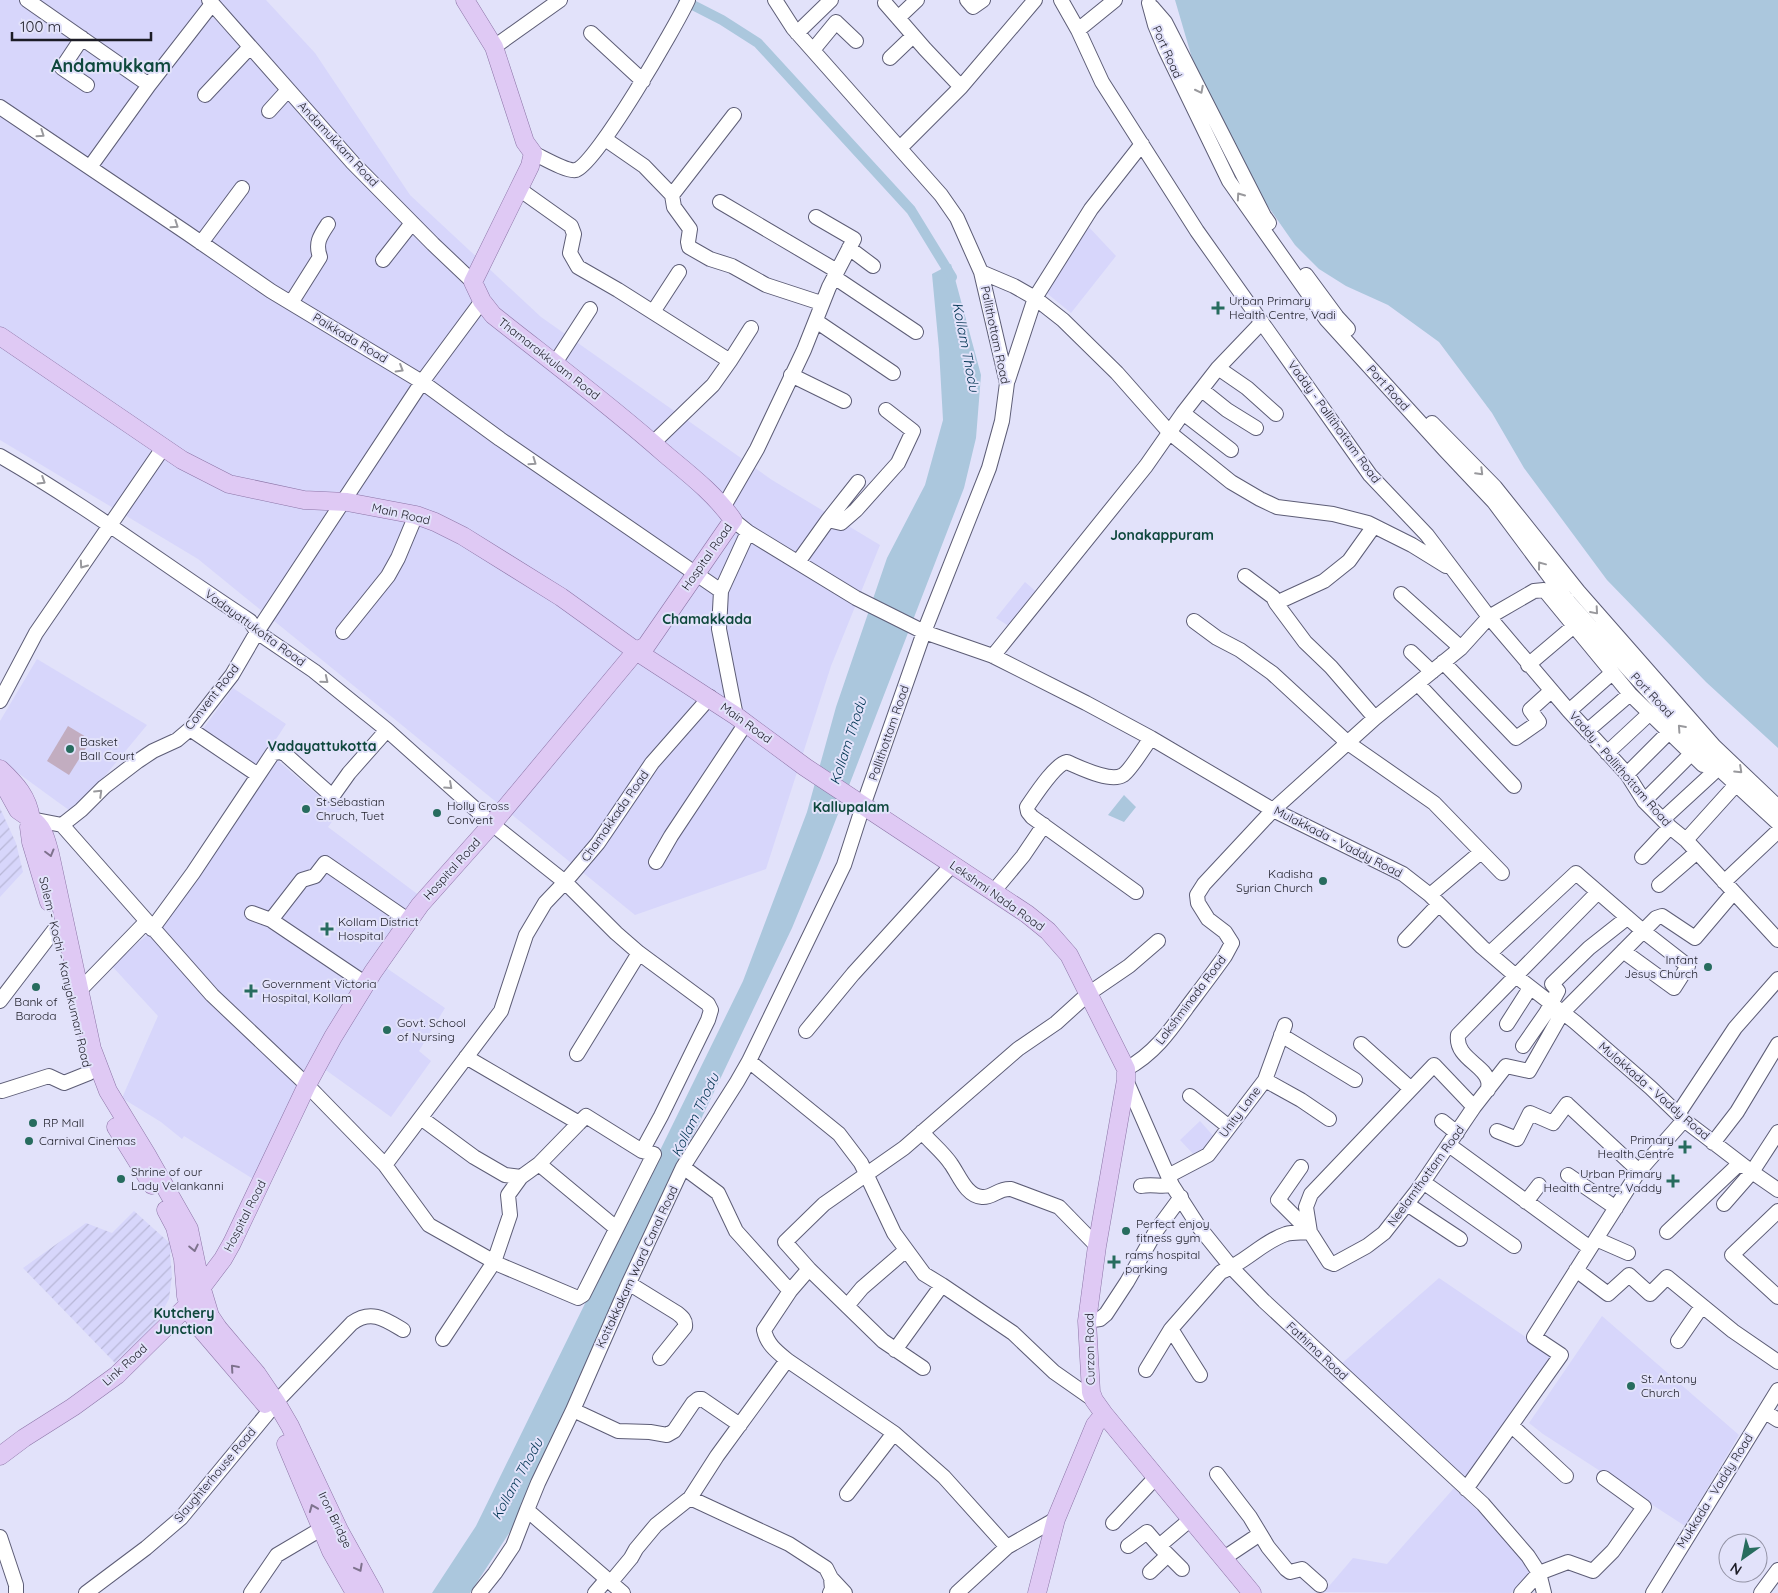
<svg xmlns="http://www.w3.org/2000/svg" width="1778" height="1593" viewBox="0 0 1778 1593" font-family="Quicksand,sans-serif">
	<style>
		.built { fill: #d7d6fb }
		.industrial { fill: url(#industrial-furrows) }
		.pitch { fill: #c2adc0 }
		.water { fill: #abc7dd }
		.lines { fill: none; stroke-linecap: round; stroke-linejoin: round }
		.canal { stroke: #abc7dd; stroke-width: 10 }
		.minor-casing { stroke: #5d5d76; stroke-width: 16 }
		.major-casing { stroke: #8c75a7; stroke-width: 19 }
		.minor { stroke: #fff; stroke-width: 14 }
		.major { stroke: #dfc9f4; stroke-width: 18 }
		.oneway { stroke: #99999d }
		.oneway2 { stroke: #7e728d }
		.poi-dot { fill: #276c5e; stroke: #e2e2fa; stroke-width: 2 }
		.labels { text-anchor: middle; stroke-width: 4; stroke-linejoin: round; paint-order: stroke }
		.street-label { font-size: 12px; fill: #1c1c26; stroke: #e2e2fa }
		.poi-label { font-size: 12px; fill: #1c1c26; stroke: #e2e2fa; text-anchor: start }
		.water-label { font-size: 14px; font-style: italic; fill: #013452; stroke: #e2e2fa }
		.neighbourhood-label { font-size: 14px; font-weight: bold; fill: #0f483d; stroke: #e2e2fa }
		.district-label { font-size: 18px; font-weight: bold; fill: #0f483d; stroke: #e2e2fa }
	</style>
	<defs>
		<pattern id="industrial-furrows" width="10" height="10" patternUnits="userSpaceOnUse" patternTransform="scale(1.25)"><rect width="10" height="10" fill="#d7d6fb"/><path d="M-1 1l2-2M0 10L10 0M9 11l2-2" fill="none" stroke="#b8b7d7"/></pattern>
	</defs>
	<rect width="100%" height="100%" fill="#e2e2fa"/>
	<!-- built -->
	<path class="built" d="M0,0H266L315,53L410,195L541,317L772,480L880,545L831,666L766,869L635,915L198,559L0,440Z
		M1086,224L1116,256L1071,313L1043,290Z
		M1025,582L1039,594L1012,628L996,618Z
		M37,659L147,725L80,806L73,813L0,760V721Z
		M233,688L286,724L257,768L203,729Z
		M276,759L313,791L328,802L343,807L328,827L420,896L382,965L445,1008L419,1051L431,1061L391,1117L323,1068L258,1182L184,1136L182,1139L161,1122L122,1098L158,1016L111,965L157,927Z
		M1200,1121L1216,1139L1196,1157L1180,1140Z
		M1439,1278L1558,1359L1464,1483L1340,1365Z
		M1602,1316L1739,1435L1685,1526L1543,1434L1529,1423Z
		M1454,1488L1498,1530L1532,1571L1511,1593L1324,1592L1353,1558L1387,1564Z"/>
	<!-- industrial -->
	<path class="industrial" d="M0,808L16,843L23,872L0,897Z
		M134,1211L173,1246L170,1254L172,1275L169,1299L155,1325L115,1363L23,1268L86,1223L112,1233Z"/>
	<!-- pitch -->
	<path class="pitch" d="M68,726L91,740L69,775L47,761Z"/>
	<!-- water -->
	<path class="water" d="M1175,0H1778V748L1706,682L1607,580L1524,468L1492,413L1439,342L1388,305L1346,286L1319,269L1295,245L1260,195L1207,92L1192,58Z
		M951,264L981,375L976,438L964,488L821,858L792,928L594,1344L517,1521L470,1593H432L476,1526L743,981L807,812L836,707L887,558L925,485L943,420L939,349L932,274Z
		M1124,795L1136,807L1124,822L1108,815Z"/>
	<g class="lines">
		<!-- canal -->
		<path class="canal" d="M683,0L722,20L758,43L911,210L952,277"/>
		<!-- minor casing -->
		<g class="minor-casing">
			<path id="minor" d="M27,0L149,85
				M209,0L353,163L433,244L473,282
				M967,0L973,7L983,0
				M1061,0L1078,30L1102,82L1197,231L1370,475L1427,535L1489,617L1569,711L1627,774L1644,801L1670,827L1686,840L1778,940
				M885,3L925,49L961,87
				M1149,3L1155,25L1165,49L1229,181L1326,319L1445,450L1494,502L1567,600L1629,670L1686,732L1703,754L1778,823
				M1152,7L1165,22L1264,216L1269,223
				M898,18L917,0
				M1078,30L1115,0
				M591,33L643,81
				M797,33L831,0
				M82,38L62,68L87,85
				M494,47L560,0
				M813,50L836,22L856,41
				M890,58L913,36
				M205,95L250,47
				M0,107L187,233L271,291L422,382L500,439L721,591
				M269,111L288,90
				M605,139L644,166L672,195L674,207L690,229L688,242L689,247L710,259L732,266L766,285L821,303
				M900,148L961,87L1035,0
				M533,153C542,157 567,172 576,170C597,163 676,26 688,0
				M90,167L149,85L212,4
				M519,189L571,226L574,234L570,253L578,267L618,290L730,361L713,385L653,443
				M672,195L734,115
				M720,202L837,271
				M201,243L242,188
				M849,248L873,266
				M383,260L412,223
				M981,272L1014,286L1035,298L1063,320L1117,373L1170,433L1231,482L1260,499L1277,507L1333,514L1368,523L1412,545L1446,566
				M1306,275L1337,317L1348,329
				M834,277L916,332
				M291,303L320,257C315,243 320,236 328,224
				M653,312L679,272
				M816,321L893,373
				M730,361L751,328
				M555,363L590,309
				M1218,368L1247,388L1276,414
				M791,375L844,401
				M1008,380L1035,298L1091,209L1142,144
				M1202,390L1227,410L1256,428
				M1183,413L1231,450
				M1432,423L1495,487L1578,591L1714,746L1778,807
				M0,456C87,506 166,566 250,621L257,632L314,671L387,730L492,824L565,882L616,933L639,953L708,1004L711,1010L708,1020L661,1116L642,1151L654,1154L583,1295L578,1298L500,1265L429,1225L385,1165L307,1085L212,995L62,825L31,819
				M724,506L757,449L804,350L829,287L854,239L816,217
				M733,520L748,532L856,598L924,632L993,656L1086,703L1151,738L1273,810L1403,874L1430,895L1482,947L1517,977L1575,1022L1651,1088L1684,1120L1752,1172L1778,1190
				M828,520L858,482
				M798,562L828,520L841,523L856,510L898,463L913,431L886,410
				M1245,576L1273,597L1276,603L1324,581L1349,561L1374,526
				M1546,592L1630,694L1703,765
				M1401,594L1461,648
				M1276,603L1305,642L1331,667L1375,718
				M1194,621L1217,638L1240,650L1272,673L1348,743L1434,803L1502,873
				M343,632L388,576L398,558L416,515
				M1411,652L1432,672
				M993,656L1146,466L1183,413L1218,368L1262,322
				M1443,662L1516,738L1539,722L1530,710L1551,691
				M1528,665L1574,626
				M1418,684L1514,786
				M0,701L36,633L163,448
				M1569,711L1612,673
				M736,716L719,629L721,591L748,532
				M190,729L258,775
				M1587,731L1630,694
				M1607,753L1650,713
				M1627,774L1669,732
				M1644,801L1691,754
				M1663,819L1713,773
				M62,825L81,810L104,787L138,761L153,751L177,740L190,729L232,675L257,632L422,382L482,301
				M1686,840L1732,789
				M1642,857L1670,827
				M656,862L671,836L746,723
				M1724,882L1778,831
				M1659,885L1697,852
				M993,892L1023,856L1044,825
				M1136,892L1032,817L1028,812L1027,807C1034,797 1055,764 1067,762C1079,767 1110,783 1123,775C1130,771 1145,746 1151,738
				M1430,895L1481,852
				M252,913L271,920L302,880L315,876L325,863L408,920
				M271,920L366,984
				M152,929L193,873L273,753L280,752L285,754L331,795L334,794L349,773L387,730
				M1405,940L1439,904
				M1490,953L1576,873L1643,931L1688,966L1674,988L1623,951
				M79,991L146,922
				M0,1001L55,929
				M1507,1024L1530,988
				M806,1031L853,974L952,865
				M1281,1035L1355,1080
				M1361,1044L1410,1088
				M1523,1046L1546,1013L1558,991L1552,984L1589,948L1627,918
				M577,1054L639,953
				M466,1057L579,1123L586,1116L642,1151
				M749,1061L839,1134L861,1163L894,1233L924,1274L942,1285L1013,1333L1054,1372L1094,1400
				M1126,1069C1154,1054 1170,1031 1188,1006C1200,990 1213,973 1225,956L1232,943L1225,932L1208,919L1198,903L1197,895L1204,884L1273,810L1375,718L1461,648L1489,617L1534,591L1544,590L1567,599
				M1126,1080L1172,1185L1199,1227L1232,1268L1264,1301L1483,1504L1528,1556L1539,1573L1544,1593
				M1265,1080L1301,1100L1329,1119
				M1488,1090C1488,1087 1489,1084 1488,1081C1485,1065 1455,1058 1458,1035L1598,892
				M2,1091L49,1076L64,1083L89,1073
				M1190,1096L1229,1127
				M1678,1114L1735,1028L1778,979
				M421,1118L474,1157L505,1175L521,1177
				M1442,1121L1457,1133
				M1497,1131L1517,1139L1530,1113L1553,1123L1567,1104L1639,1171
				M922,1132C931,1143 943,1152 951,1164C959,1175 966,1196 982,1197C993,1198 998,1188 1011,1189L1059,1207L1097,1246
				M1713,1143L1737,1112L1778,1044
				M1449,1145L1590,1248
				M539,1164L616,1228
				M385,1165L501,1011L526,935L545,903L565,882L598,843L652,763L710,697
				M683,1167L718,1193L736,1231L790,1291
				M1301,1167L1278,1200L1310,1232
				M1568,1175L1616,1208
				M1168,1176L1208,1155L1265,1080L1285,1025
				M1423,1182L1514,1246
				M1141,1186C1152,1184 1161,1187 1172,1185
				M1526,1202L1539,1185
				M1407,1204L1460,1239
				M1724,1204L1752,1172L1778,1132
				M1778,1211L1732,1255L1778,1297
				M1310,1232L1306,1207L1311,1194L1434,1065L1474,1107
				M1667,1232L1740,1163
				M1596,1239L1628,1253
				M809,1269L883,1341L923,1368
				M1576,1270L1608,1294L1629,1275L1650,1294L1667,1277L1733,1331L1778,1362
				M630,1284L677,1313C682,1317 686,1320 685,1327L660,1358
				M847,1306L862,1288L906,1250
				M1087,1321L1100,1319L1106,1314L1127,1282L1156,1231L1181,1197
				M1171,1329L1221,1272C1245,1263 1262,1242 1286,1234C1293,1232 1302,1233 1310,1232L1329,1262L1334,1264L1367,1246L1384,1233L1417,1191L1474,1107L1506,1066L1529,1071L1562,1013L1656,918L1662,916L1695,938L1734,892
				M443,1339L494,1262L510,1215L508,1195L521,1177L539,1164L579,1123
				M1678,1341L1702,1306
				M895,1350L942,1285
				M787,1360C776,1351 767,1344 764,1330L790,1291L809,1269L785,1242L824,1204L904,1148L1018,1049L1056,1023L1088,994L1129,966L1158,941
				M1146,1370L1171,1329L1200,1375
				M573,1410L618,1431L650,1432L667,1435L674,1431L693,1403L698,1399H702L740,1425
				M1765,1412L1778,1420
				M1512,1426L1566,1476
				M1217,1474L1250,1517L1268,1547L1286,1569L1290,1572L1302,1569L1320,1585
				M1466,1489L1561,1355L1534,1337L1639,1171L1684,1120
				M847,1494L894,1433
				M690,1498L789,1544L826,1568L831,1578L832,1589L830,1593
				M1113,1523L1156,1477
				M0,1537L16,1585V1593
				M1128,1546L1147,1532L1159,1546L1191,1519
				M1159,1546L1182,1569
				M1224,1558L1260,1534
				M1150,1572L1168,1555
				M831,1578L845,1593
				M611,1582L631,1558L636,1549L656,1525L690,1498L717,1456L787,1360L894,1433L944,1477L1007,1547
				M86,1593L146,1548L181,1518L281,1397L352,1323C371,1309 385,1319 403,1330
				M251,1593L277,1555L321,1529
				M479,1593L495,1573L513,1546L527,1510
				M595,1593L607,1579
				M623,1593L527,1510L538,1483L573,1410L627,1287L683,1167L737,1082L749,1061L844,865L863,806L924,632L989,468L1002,421L1007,383L981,272L957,218L941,195L793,28L775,0
				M957,1593L1007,1547L1056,1519
				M1521,1593L1539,1573L1568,1562L1593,1571L1613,1551L1644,1507L1604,1478
				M1653,1593L1778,1390
				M1761,1593L1778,1570"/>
		</g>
		<!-- major casing -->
		<g class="major-casing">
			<path id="major" d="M0,336L182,460L229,484L304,500L347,502L416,515L435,522L463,536L561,597L636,651L736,716L805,767L1027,914L1048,931L1069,955L1126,1069V1080L1097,1246L1087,1321L1091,1392L1094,1400L1104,1414L1252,1593
				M0,769C16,784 28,797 31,819C44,827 46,840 50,854L92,1049L108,1091L147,1155L189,1229L201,1286L210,1316L218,1328L257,1374L276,1402L290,1426L339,1530L374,1593
				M0,783L7,790L18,810L31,819L29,827L31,842L49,902
				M116,1127L152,1185
				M166,1210L175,1227L183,1259L186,1296L191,1312L200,1328L265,1404
				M286,1444L331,1551L355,1593
				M0,1456L24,1438L73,1407L117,1375L189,1304L223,1259L232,1243L307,1085L333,1037L373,972L420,905L492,824L636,651L646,646L733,520C715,494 689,474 665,454C610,405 551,361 493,315L482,301L473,282L530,166L533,153L525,142L494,47L465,0
				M1037,1593L1056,1519L1095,1425L1104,1414"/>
		</g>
		<!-- minor -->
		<use href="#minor" class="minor"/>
		<!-- major -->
		<use href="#major" class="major"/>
	</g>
	<!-- one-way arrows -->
	<defs><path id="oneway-chevron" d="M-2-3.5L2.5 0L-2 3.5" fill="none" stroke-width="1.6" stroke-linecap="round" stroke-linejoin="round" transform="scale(1.25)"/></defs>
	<g class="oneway">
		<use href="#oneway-chevron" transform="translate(1200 90) rotate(63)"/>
		<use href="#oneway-chevron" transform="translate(41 134) rotate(34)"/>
		<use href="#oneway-chevron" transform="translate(1240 196) rotate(-125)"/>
		<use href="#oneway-chevron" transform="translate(175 225) rotate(34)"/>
		<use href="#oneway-chevron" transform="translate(400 369) rotate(31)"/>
		<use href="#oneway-chevron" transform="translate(533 462) rotate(35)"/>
		<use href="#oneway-chevron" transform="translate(1480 472) rotate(45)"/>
		<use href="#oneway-chevron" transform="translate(42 481) rotate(32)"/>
		<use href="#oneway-chevron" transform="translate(83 565) rotate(125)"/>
		<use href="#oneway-chevron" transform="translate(1541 565) rotate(-127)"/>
		<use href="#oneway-chevron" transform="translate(1595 611) rotate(49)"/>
		<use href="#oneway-chevron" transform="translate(325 680) rotate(39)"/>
		<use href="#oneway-chevron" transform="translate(1681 728) rotate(-132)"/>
		<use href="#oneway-chevron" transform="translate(1739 770) rotate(43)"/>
		<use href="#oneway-chevron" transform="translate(449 786) rotate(42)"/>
		<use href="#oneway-chevron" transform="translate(99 793) rotate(-44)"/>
	</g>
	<g class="oneway2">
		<use href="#oneway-chevron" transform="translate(50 853) rotate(75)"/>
		<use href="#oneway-chevron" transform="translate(194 1248) rotate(78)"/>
		<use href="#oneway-chevron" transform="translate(234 1368) rotate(-131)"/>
		<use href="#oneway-chevron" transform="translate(313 1508) rotate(-112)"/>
		<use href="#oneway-chevron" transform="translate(359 1568) rotate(62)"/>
	</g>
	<!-- markers -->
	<g class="poi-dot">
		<path d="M1215.5 300.5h5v5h5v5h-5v5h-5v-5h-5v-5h5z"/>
		<circle cx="70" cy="749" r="5"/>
		<circle cx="306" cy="809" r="5"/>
		<circle cx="437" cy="813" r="5"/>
		<circle cx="1323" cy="881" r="5"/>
		<path d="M324.5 921.5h5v5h5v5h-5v5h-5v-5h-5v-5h5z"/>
		<circle cx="1708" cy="967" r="5"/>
		<circle cx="36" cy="987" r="5"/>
		<path d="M248.5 983.5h5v5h5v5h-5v5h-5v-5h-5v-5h5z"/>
		<circle cx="387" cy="1030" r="5"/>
		<circle cx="33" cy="1123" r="5"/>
		<circle cx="29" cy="1141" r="5"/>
		<path d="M1682.5 1139.5h5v5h5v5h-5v5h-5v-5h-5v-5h5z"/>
		<circle cx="121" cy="1179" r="5"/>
		<path d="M1670.5 1173.5h5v5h5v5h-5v5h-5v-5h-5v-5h5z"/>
		<circle cx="1126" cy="1231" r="5"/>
		<path d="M1111.5 1254.5h5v5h5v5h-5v5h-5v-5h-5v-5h5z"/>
		<circle cx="1631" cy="1386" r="5"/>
	</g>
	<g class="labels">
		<!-- street labels -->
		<g class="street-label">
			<text transform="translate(1167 52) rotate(66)" y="4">Port Road</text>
			<text transform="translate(338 144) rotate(47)" y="4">Andamukkam Road</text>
			<text transform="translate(995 335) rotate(78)" y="4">Pallithottam Road</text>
			<text transform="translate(350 338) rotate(31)" y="4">Paikkada Road</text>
			<text transform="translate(549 359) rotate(38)" y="4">Thamarakkulam Road</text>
			<text transform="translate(1388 388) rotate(48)" y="4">Port Road</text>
			<text transform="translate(1334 422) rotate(54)" y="4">Vaddy - Pallithottam Road</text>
			<text transform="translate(401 514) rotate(13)" y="4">Main Road</text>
			<text transform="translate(707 557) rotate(-55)" y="4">Hospital Road</text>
			<text transform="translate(255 628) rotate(36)" y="4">Vadayattukotta Road</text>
			<text transform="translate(1652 695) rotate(47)" y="4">Port Road</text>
			<text transform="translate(212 697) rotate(-52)" y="4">Convent Road</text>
			<text transform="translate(746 723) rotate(36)" y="4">Main Road</text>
			<text transform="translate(889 733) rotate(-71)" y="4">Pallithottam Road</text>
			<text transform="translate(1620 769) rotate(49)" y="4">Vaddy - Pallithottam Road</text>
			<text transform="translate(615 816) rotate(-55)" y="4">Chamakkada Road</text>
			<text transform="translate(1338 842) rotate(27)" y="4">Mulakkada - Vaddy Road</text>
			<text transform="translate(452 869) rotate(-48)" y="4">Hospital Road</text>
			<text transform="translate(997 896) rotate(35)" y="4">Lekshmi Nada Road</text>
			<text transform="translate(65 972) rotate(77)" y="4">Salem - Kochi - Kanyakumari Road</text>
			<text transform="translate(1191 1000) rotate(-53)" y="4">Lakshminada Road</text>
			<text transform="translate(1654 1091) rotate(41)" y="4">Mulakkada - Vaddy Road</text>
			<text transform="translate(1240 1112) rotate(-53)" y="4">Unity Lane</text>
			<text transform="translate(1426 1176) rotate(-54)" y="4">Neelamthottam Road</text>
			<text transform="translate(245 1216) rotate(-63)" y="4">Hospital Road</text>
			<text transform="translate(637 1267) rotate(-65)" y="4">Kottakkakam Ward Canal Road</text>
			<text transform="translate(1090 1349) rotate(-91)" y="4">Curzon Road</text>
			<text transform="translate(1317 1351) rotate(43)" y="4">Fathima Road</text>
			<text transform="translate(125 1365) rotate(-42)" y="4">Link Road</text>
			<text transform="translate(215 1475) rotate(-50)" y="4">Slaughterhouse Road</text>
			<text transform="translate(1715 1491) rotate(-58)" y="4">Mukkada - Vaddy Road</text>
			<text transform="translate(335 1520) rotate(64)" y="4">Iron Bridge</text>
		</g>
		<!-- poi labels -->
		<g class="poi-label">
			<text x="1229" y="305">Urban Primary<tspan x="1229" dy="14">Health Centre, Vadi</tspan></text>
			<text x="80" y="746">Basket<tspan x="80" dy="14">Ball Court</tspan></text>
			<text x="316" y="806">St Sebastian<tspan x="316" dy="14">Chruch, Tuet</tspan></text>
			<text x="447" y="810">Holly Cross<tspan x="447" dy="14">Convent</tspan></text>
			<text x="1313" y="878" text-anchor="end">Kadisha<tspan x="1313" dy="14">Syrian Church</tspan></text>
			<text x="338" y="926">Kollam District<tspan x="338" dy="14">Hospital</tspan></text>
			<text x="1698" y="964" text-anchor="end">Infant<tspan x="1698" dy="14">Jesus Church</tspan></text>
			<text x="262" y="988">Government Victoria<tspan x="262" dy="14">Hospital, Kollam</tspan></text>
			<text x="36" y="1006" text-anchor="middle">Bank of<tspan x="36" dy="14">Baroda</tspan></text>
			<text x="397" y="1027">Govt. School<tspan x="397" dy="14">of Nursing</tspan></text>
			<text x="43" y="1127">RP Mall</text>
			<text x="1674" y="1144" text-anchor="end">Primary<tspan x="1674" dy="14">Health Centre</tspan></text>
			<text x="39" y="1145">Carnival Cinemas</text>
			<text x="131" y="1176">Shrine of our<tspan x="131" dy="14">Lady Velankanni</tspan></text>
			<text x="1662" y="1178" text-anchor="end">Urban Primary<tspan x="1662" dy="14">Health Centre, Vaddy</tspan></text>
			<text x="1136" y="1228">Perfect enjoy<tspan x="1136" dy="14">fitness gym</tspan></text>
			<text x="1125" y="1259">rams hospital<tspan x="1125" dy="14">parking</tspan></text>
			<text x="1641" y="1383">St. Antony<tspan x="1641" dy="14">Church</tspan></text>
		</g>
		<!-- water labels -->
		<g class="water-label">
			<text transform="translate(966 347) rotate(79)" y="5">Kollam Thodu</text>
			<text transform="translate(848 741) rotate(-72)" y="5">Kollam Thodu</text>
			<text transform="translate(695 1115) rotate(-64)" y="5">Kollam Thodu</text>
			<text transform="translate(517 1479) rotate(-61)" y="5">Kollam Thodu</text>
		</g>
		<!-- neighbourhood labels -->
		<g class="neighbourhood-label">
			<text x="1162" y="540">Jonakappuram</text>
			<text x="707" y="624">Chamakkada</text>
			<text x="322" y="751">Vadayattukotta</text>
			<text x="851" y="812">Kallupalam</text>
			<text x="184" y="1318">Kutchery<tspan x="184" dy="16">Junction</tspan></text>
		</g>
		<!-- district labels -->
		<g class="district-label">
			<text x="111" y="72">Andamukkam</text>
		</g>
	</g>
	<!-- north arrow -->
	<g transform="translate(1743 1558) rotate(213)"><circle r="24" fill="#e2e2fa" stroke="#9393a5"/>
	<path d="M0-4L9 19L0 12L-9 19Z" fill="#276c5e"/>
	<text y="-8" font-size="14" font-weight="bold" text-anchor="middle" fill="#1c1c26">N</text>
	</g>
	<!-- scale -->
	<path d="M12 32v8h139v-8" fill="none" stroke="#1c1c26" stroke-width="2.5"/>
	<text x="20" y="32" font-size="15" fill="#1c1c26" stroke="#e2e2fa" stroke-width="4" paint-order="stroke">100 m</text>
</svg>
